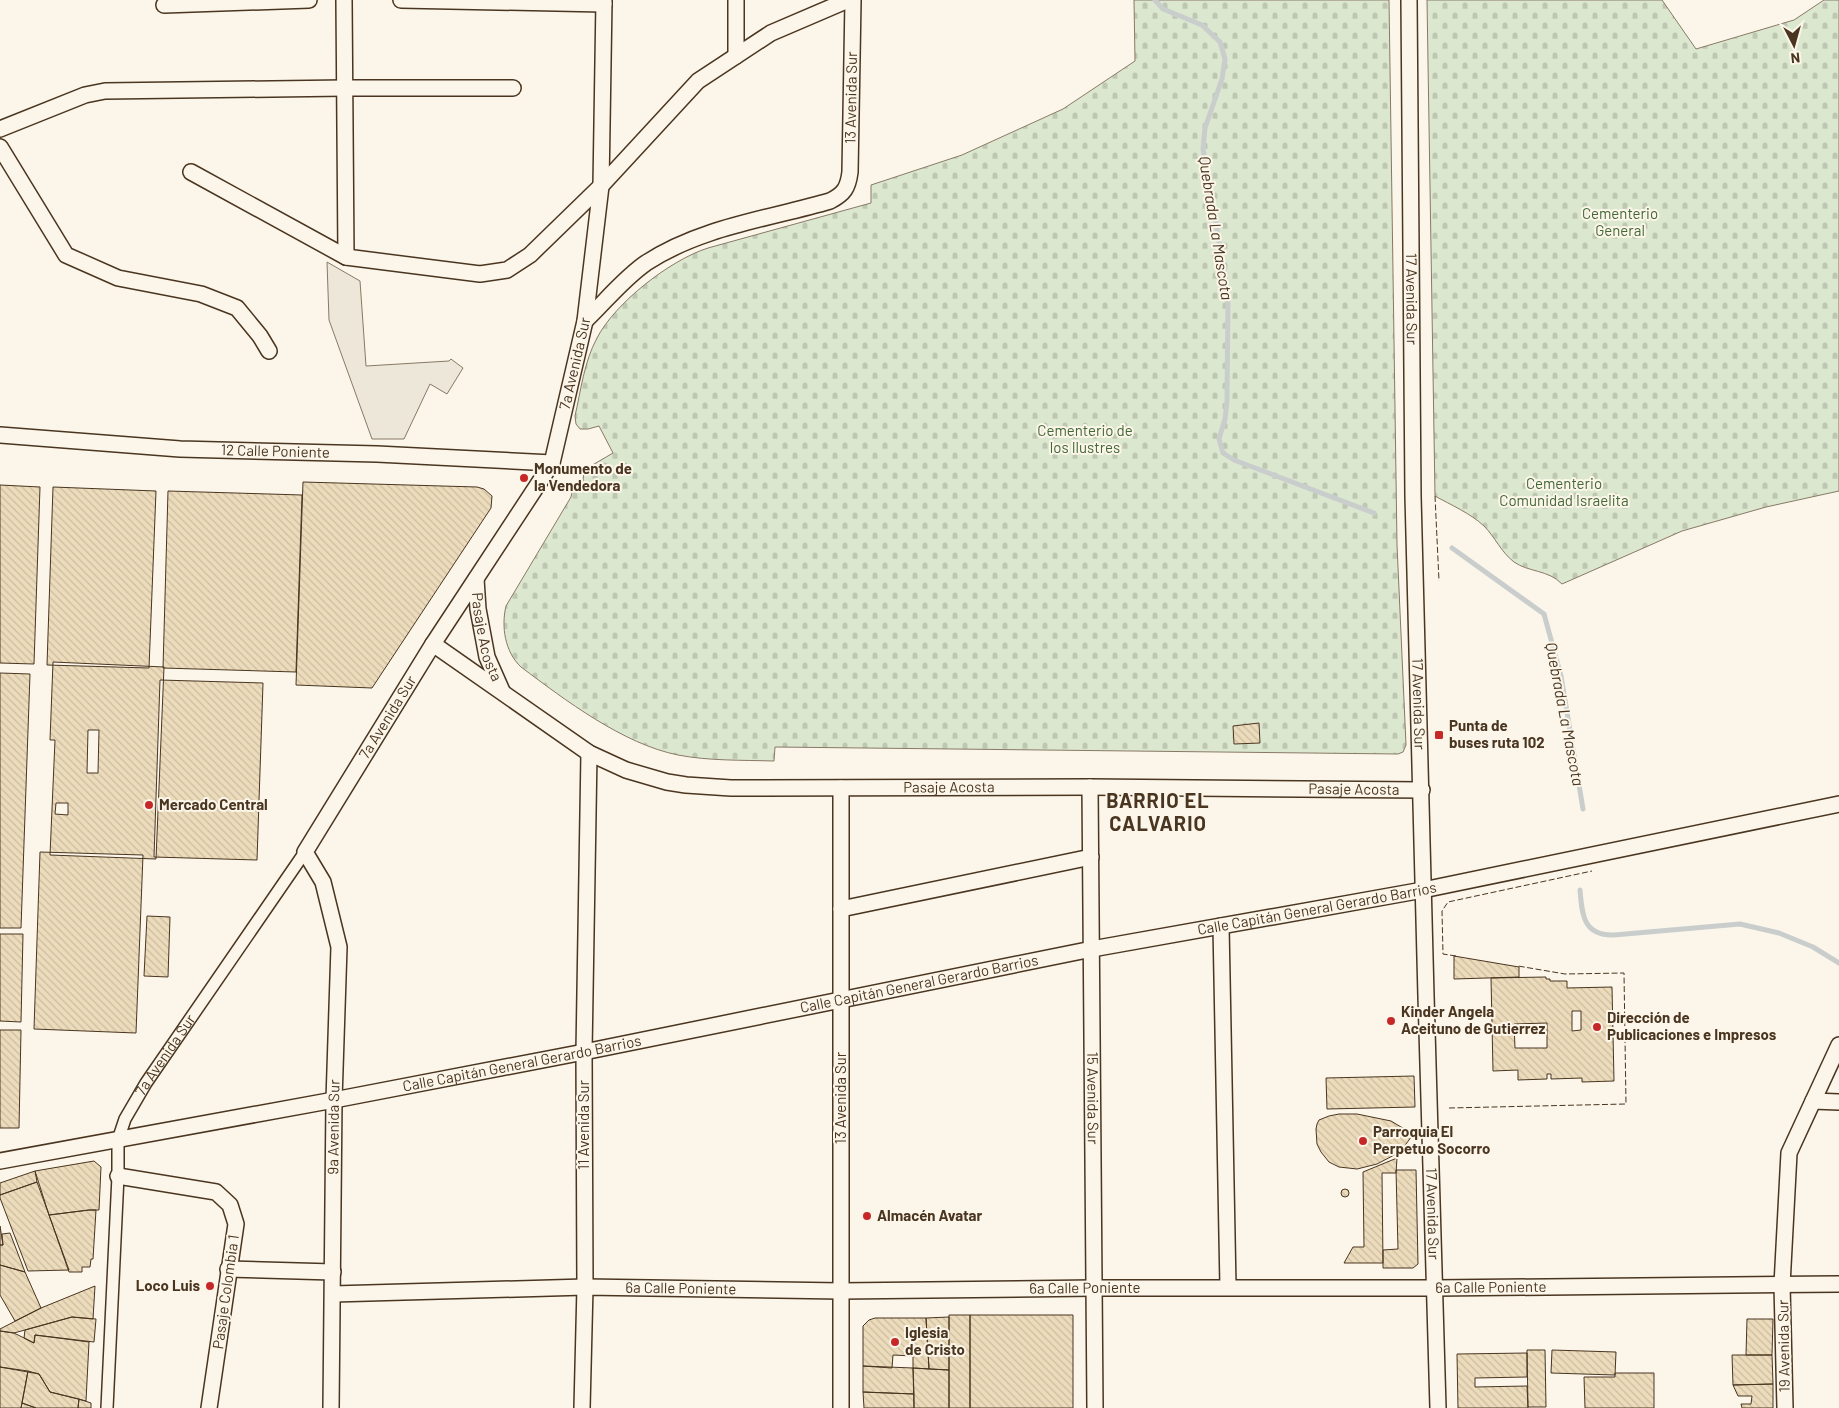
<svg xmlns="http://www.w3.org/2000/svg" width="1839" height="1408" viewBox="0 0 1839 1408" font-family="Barlow,sans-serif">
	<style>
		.cemetery { fill: url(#cemetery-stones); stroke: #887966 }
		.parking { fill: #ede7d9; stroke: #887966 }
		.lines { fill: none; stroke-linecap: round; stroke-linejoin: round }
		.stream { stroke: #c9cecd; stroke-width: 5 }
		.building { fill: url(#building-back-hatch); stroke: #4a3520; fill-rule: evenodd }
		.pedestrian-casing { stroke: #4a3520; stroke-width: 14 }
		.minor-casing { stroke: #4a3520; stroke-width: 18 }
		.pedestrian { stroke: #fbf6e9; stroke-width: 11 }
		.minor { stroke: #fbf6e9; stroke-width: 15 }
		.fence { stroke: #4a3520; stroke-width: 1; stroke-dasharray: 6 2.5; stroke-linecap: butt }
		.poi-dot { fill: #c62828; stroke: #fbf6e9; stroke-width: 2 }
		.labels { text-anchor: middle; stroke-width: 4; stroke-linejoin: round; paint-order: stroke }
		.street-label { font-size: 15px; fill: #4a3520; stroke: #fbf6e9 }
		.park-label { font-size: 15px; fill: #436837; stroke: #fbf6e9 }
		.poi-label { font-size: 15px; font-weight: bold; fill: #4a3520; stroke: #fbf6e9; text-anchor: start }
		.water-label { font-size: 16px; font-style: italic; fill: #4a3520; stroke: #fbf6e9 }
		.district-label { font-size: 20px; font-weight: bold; letter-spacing: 1px; fill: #4a3520; stroke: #fbf6e9 }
	</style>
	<defs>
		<pattern id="cemetery-stones" width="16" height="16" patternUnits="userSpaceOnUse" patternTransform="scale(1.25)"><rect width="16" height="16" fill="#dce7d0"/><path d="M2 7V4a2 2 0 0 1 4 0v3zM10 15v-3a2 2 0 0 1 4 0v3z" fill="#bec7b2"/></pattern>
		<pattern id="building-back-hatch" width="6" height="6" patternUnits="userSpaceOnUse" patternTransform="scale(1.25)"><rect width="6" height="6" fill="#ecdcbc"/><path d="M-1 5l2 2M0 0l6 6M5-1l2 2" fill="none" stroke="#ccbda1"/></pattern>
	</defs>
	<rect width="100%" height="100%" fill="#fbf6e9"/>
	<!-- cemetery -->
	<path class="cemetery" d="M1134,0H1389L1397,545L1406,745L1403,752L1398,754L775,747L774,761C742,760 709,761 678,755C623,744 565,700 521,667C505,652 501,627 506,606L571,497L573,488L583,481L584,470L613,453L599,426L588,429H580L576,424L575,416C581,390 584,362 597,338C615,303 670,260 708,248L871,203V185L962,155L1063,109L1135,61Z
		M1427,0H1662L1696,49L1794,20L1824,0H1839V491L1766,507L1682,531L1562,584C1549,570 1528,572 1514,562C1501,552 1495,537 1484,526C1470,513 1451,505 1435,496Z"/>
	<!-- parking -->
	<path class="parking" d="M327,262L360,281L366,366L449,361L451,359L463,368L447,394L430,384L404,439H372L329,320Z"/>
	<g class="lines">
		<!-- stream -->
		<path class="stream" d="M1155,0L1163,9L1202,25L1220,42L1225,59L1222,79L1205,128L1203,149L1228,294L1227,401L1225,419L1219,439L1223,453L1234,460L1374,513
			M1452,548L1544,614L1561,676L1583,809
			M1580,890C1582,914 1583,936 1614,935L1740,924L1779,933L1813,947L1839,963"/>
	</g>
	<!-- building -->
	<path class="building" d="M303,482L477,487L484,489L492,496L491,508L372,688L296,685Z
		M0,485L40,487L34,664L0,663Z
		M53,487L156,491L149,668L47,665Z
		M168,491L302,495L296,672L163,668Z
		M53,662L164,667L156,859L50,855L55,740H50ZM88,730H99L98,773H87ZM56,803H68V815L55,814Z
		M0,673L30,674L21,928H0Z
		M160,680L263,683L257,860L154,857Z
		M1259,723L1260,743L1234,744L1233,726Z
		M40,852L143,855L136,1033L34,1029Z
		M147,916L170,917L168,977L144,976Z
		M0,934H23L21,1022L0,1021Z
		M1454,956L1519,967V977L1454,979Z
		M1546,977V979H1550V981H1567V988L1612,987L1614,1081L1582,1082V1078L1551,1079V1074H1547V1079L1518,1080V1070L1493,1071L1491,978ZM1572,1011H1581V1030L1572,1031ZM1547,1023V1048H1515L1514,1024Z
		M0,1030H21L19,1128H0Z
		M1414,1076L1415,1107L1327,1109L1326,1078Z
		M1339,1114H1357L1391,1121L1406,1130L1412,1136L1400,1152L1377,1164L1357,1169L1339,1167L1329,1162L1321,1152L1317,1144L1316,1129L1317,1124L1319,1120L1329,1116Z
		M1397,1158L1396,1173H1382L1383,1263H1344L1353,1247H1364L1363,1172Z
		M94,1161L101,1167L99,1210H89L49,1215L35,1171Z
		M1396,1170H1416L1418,1264L1413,1268H1383V1250L1398,1249Z
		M35,1171L37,1182L0,1195V1183Z
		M37,1182L69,1270L28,1271L0,1198V1195Z
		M1341 1193a4 4 0 1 1 8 0a4 4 0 1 1-8 0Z
		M89,1210H96L93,1259H91L90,1267H82V1272H69L49,1215Z
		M0,1226L3,1245H0Z
		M10,1233L25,1272L0,1265V1245H3L2,1234Z
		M0,1265L25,1272L41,1308L15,1321L0,1295Z
		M95,1286L93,1319L72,1317L14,1333L0,1331V1329L41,1308Z
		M949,1315H970V1408H949Z
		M970,1315H1073V1408H970Z
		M72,1317L96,1319L94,1342L35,1335L34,1343L24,1338L25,1330Z
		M949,1317V1370L929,1369L926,1318Z
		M875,1318H926L929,1369L913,1368V1356L893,1355L892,1368L863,1366V1326L869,1320Z
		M1747,1319H1773L1772,1355H1746Z
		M0,1331L14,1333L34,1343L35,1335L89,1342L86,1401L50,1392L39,1374L0,1367Z
		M1527,1350H1545L1546,1407H1528Z
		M1552,1350L1616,1352L1615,1375L1551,1373Z
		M1527,1353V1377L1475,1378V1387L1527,1386L1528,1408H1458L1457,1354Z
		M1732,1355H1772L1773,1384L1733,1385Z
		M863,1366L913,1368L914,1394L863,1392Z
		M0,1367L28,1371L21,1408H0Z
		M913,1368L949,1370V1408H914Z
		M28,1371L39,1374L50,1392L79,1399L78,1408H36L22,1403Z
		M1615,1373H1654V1408H1585L1584,1377H1615Z
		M1773,1384V1408H1742L1741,1404H1751L1752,1396H1738L1733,1385Z
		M863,1392L914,1394V1408H864Z
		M79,1399L91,1403V1408H78Z
		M22,1403L36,1408H21Z"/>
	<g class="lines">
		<!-- pedestrian casing -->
		<g class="pedestrian-casing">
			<g id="pedestrian">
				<path id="s1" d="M107,1408L118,1176V1140L125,1119L146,1083L305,852"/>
			</g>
		</g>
		<!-- minor casing -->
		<g class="minor-casing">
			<g id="minor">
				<path d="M344,0L346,257"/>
				<path d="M401,0L604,4"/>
				<path id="s2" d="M1409,0L1413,496L1426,996L1438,1408"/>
				<path d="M164,5L309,0"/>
				<path d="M736,56V0"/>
				<path d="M0,129L85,95L105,91L345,88H513"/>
				<path d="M0,147L66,255L118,278L201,294L237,308L260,336L269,351"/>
				<path d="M191,172L346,257L480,274L507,270L530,255L601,186L698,81L771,33L848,0"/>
				<path id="s3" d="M585,321C605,302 623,279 646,263C701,227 768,219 830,201C844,194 848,188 850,172L853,0"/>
				<path id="s4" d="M0,435L180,449L377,454L552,463"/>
				<path id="s5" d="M476,579L478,609L487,657L502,691"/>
				<path id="s6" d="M433,644L589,753L626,770L667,782L686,785L731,788L1090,787L1422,790"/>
				<path id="s7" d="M1090,787L1095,1408"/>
				<path d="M841,909L1091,857"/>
				<path d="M1221,926L1228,1287"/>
				<path d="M1813,1101L1839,1102"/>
				<path id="s8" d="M0,1161L334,1100L584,1052L1092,949L1423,890L1839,804"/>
				<path d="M118,1176L216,1192L230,1205L236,1224L209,1408"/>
				<path d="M228,1269L333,1272"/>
				<path id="s9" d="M333,1294L585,1287L841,1291L1094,1288H1436L1839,1284"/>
				<path id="s10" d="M331,1408L334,1100L339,947L323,882L305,852L433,644L552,463L585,321L601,186L604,0"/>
				<path d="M582,1408L585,1287L584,1052L589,753"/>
				<path d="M841,1408V788"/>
				<path d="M1785,1408L1782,1285L1789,1153L1839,1045"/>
			</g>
		</g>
		<!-- pedestrian -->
		<use href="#pedestrian" class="pedestrian"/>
		<!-- minor -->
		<use href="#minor" class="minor"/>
		<!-- fence -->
		<path class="fence" d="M1435,496L1439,581
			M1456,956L1443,954L1442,911L1448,902L1592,871
			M1449,1108L1626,1104L1624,973L1565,974L1518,966"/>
	</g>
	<!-- markers -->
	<g class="poi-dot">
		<circle cx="524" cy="478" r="5"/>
		<rect x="1434" y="730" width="10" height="10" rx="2.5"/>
		<circle cx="149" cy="805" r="5"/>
		<circle cx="1391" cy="1021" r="5"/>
		<circle cx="1597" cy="1027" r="5"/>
		<circle cx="1363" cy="1141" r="5"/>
		<circle cx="867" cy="1216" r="5"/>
		<circle cx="210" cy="1286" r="5"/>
		<circle cx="895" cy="1342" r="5"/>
	</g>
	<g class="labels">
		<!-- street labels -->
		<g class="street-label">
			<text dy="5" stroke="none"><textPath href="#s3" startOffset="391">13 Avenida Sur</textPath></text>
			<text dy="5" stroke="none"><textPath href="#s2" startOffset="299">17 Avenida Sur</textPath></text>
			<text dy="5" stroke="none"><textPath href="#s10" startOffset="1126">7a Avenida Sur</textPath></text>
			<text dy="5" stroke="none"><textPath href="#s4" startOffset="276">12 Calle Poniente</textPath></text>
			<text dy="5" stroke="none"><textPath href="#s5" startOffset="59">Pasaje Acosta</textPath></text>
			<text dy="5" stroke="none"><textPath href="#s2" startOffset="704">17 Avenida Sur</textPath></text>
			<text dy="5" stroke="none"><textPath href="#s10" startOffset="721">7a Avenida Sur</textPath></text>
			<text dy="5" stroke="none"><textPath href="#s6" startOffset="556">Pasaje Acosta</textPath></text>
			<text dy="5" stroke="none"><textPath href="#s6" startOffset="961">Pasaje Acosta</textPath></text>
			<text dy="5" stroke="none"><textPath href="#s8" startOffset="1341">Calle Capitán General Gerardo Barrios</textPath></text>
			<text dy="5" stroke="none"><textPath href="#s8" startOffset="936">Calle Capitán General Gerardo Barrios</textPath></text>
			<text dy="5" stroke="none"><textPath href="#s1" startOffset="366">7a Avenida Sur</textPath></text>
			<text dy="5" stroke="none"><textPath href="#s8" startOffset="531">Calle Capitán General Gerardo Barrios</textPath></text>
			<text transform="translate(841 1098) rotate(-90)" y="5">13 Avenida Sur</text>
			<text dy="5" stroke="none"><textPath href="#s7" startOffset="311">15 Avenida Sur</textPath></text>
			<text transform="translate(584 1125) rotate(-90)" y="5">11 Avenida Sur</text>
			<text dy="5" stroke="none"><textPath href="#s10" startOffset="281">9a Avenida Sur</textPath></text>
			<text dy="5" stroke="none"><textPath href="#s2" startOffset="1214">17 Avenida Sur</textPath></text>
			<text dy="5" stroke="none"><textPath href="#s9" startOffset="1158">6a Calle Poniente</textPath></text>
			<text dy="5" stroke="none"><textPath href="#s9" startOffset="752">6a Calle Poniente</textPath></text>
			<text dy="5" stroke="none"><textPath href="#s9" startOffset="348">6a Calle Poniente</textPath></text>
			<text transform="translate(226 1292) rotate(-82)" y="5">Pasaje Colombia 1</text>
			<text transform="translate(1784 1346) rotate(-91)" y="5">19 Avenida Sur</text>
		</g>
		<!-- park labels -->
		<g class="park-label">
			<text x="1620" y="219">Cementerio<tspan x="1620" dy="17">General</tspan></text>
			<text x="1085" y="436">Cementerio de<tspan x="1085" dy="17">los Ilustres</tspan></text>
			<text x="1564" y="489">Cementerio<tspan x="1564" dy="17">Comunidad Israelita</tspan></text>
		</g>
		<!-- poi labels -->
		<g class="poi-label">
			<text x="534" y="474">Monumento de<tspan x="534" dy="17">la Vendedora</tspan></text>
			<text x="1449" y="731">Punta de<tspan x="1449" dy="17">buses ruta 102</tspan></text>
			<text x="159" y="810">Mercado Central</text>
			<text x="1401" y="1017">Kinder Angela<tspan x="1401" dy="17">Aceituno de Gutierrez</tspan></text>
			<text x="1607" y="1023">Dirección de<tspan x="1607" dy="17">Publicaciones e Impresos</tspan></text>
			<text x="1373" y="1137">Parroquia El<tspan x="1373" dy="17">Perpetuo Socorro</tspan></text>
			<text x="877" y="1221">Almacén Avatar</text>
			<text x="200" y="1291" text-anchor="end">Loco Luis</text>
			<text x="905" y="1338">Iglesia<tspan x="905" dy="17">de Cristo</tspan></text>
		</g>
		<!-- water labels -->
		<g class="water-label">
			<text transform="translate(1216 228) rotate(81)" y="6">Quebrada La Mascota</text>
			<text transform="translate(1565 714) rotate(79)" y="6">Quebrada La Mascota</text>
		</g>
		<!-- district labels -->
		<g class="district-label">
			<text x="1158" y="808">BARRIO EL<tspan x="1158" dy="23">CALVARIO</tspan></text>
		</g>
	</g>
	<!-- north arrow -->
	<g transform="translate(1794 45) rotate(174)" stroke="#fbf6e9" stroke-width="4" paint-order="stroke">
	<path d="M0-4L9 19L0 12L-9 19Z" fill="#4a3520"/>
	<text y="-8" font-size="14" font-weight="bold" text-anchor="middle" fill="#4a3520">N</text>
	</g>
</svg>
